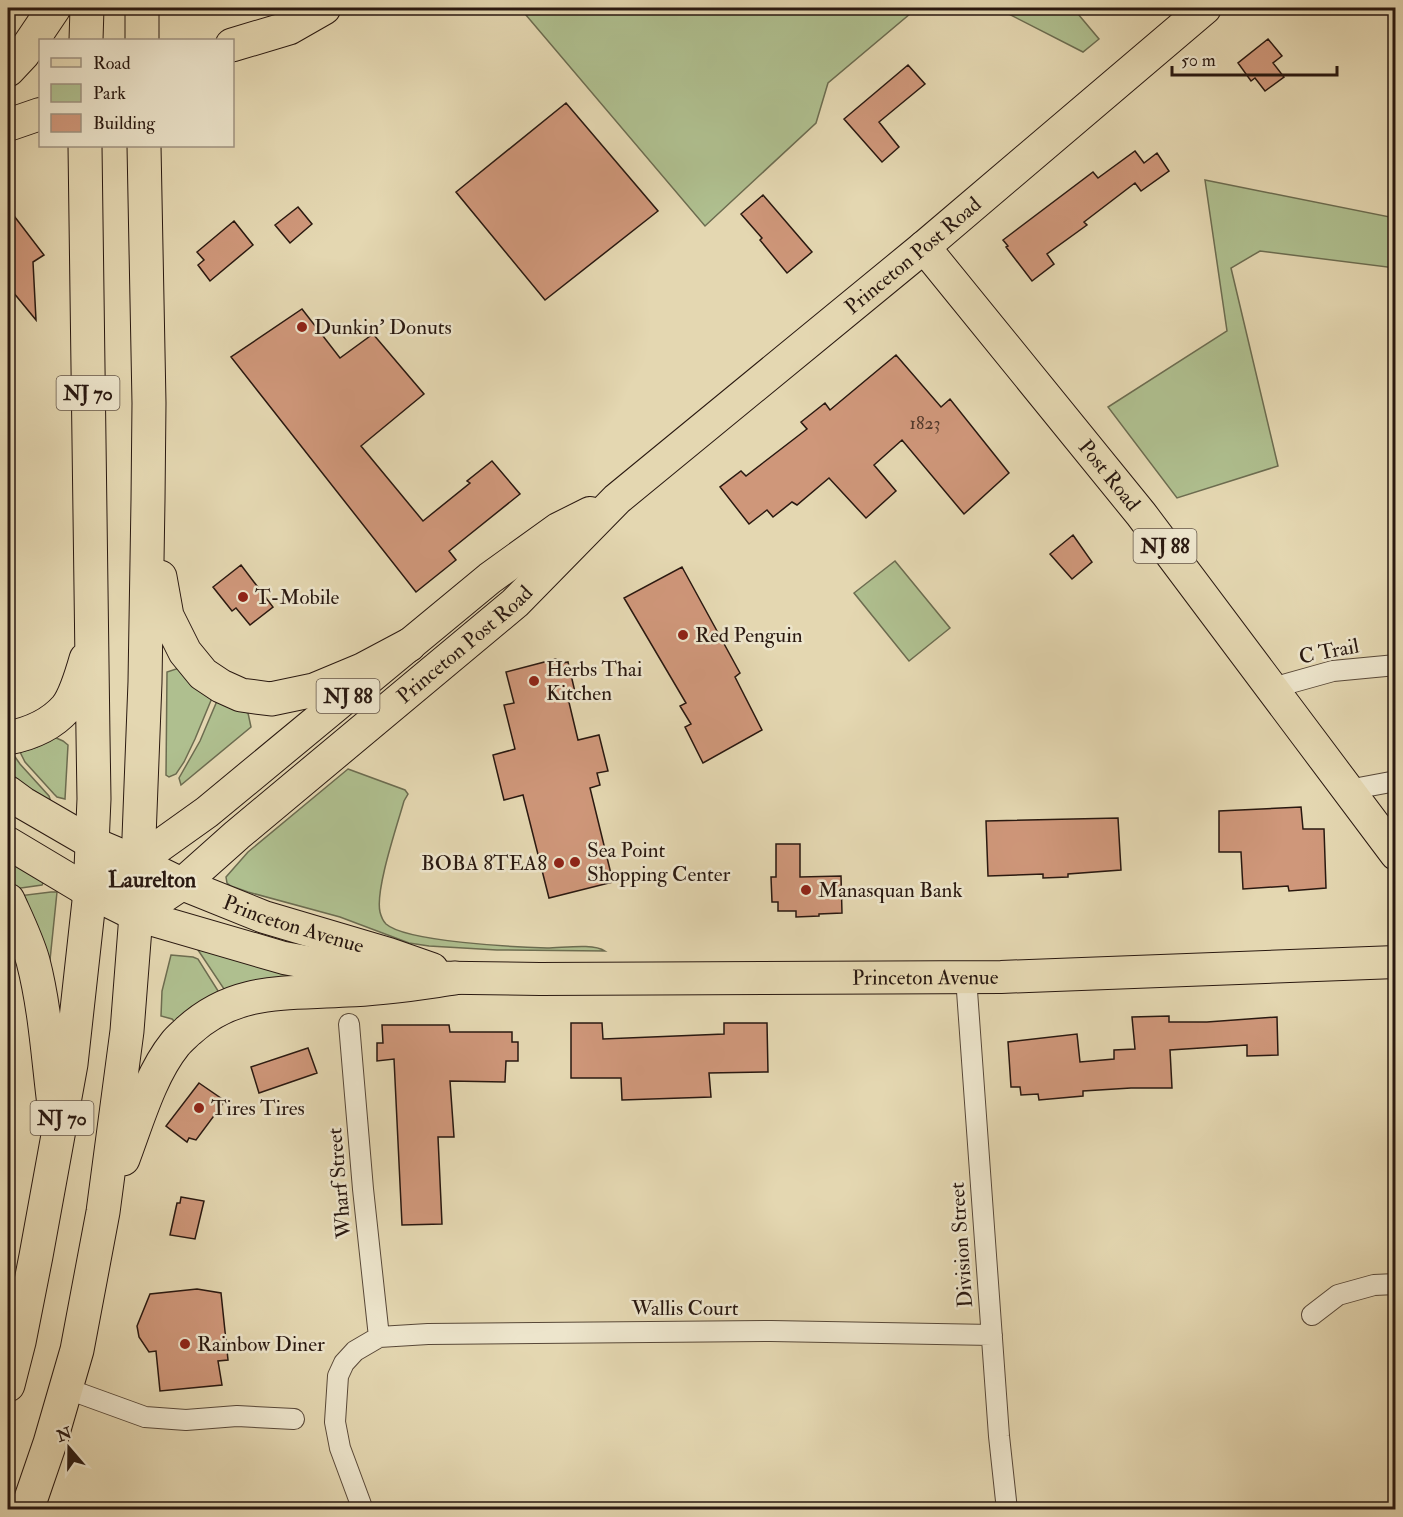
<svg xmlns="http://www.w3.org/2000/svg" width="1403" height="1517" viewBox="0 0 1403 1517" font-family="'IM FELL Double Pica',serif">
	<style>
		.green { fill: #afbf8f; stroke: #6c6c50; stroke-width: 1.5 }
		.building { fill: #cf977a; stroke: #291810; stroke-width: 1.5 }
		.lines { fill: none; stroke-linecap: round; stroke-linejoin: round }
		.minor-casing { stroke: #584838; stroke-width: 22 }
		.primary-casing { stroke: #291810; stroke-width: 34 }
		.trunk-casing { stroke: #291810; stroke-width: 35 }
		.minor { stroke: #ede5cc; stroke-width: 20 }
		.primary { stroke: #e4d7b1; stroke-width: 32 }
		.trunk { stroke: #e4d7b1; stroke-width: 33 }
		.poi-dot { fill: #8f2418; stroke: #ede5cc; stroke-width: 2 }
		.labels { text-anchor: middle; stroke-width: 5; stroke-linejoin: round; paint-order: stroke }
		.number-label { font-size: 18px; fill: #52382a }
		.shield { fill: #ede5cc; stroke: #645648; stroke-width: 1.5 }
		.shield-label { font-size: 20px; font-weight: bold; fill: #291810 }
		.street-label { font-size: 21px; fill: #291810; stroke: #ede5cc }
		.poi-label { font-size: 21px; fill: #291810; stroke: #ede5cc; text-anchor: start }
		.neighbourhood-label { font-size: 22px; font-weight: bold; fill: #291810; stroke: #ede5cc }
	</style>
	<rect width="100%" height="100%" fill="#e4d7b1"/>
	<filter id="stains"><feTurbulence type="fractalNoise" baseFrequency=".00333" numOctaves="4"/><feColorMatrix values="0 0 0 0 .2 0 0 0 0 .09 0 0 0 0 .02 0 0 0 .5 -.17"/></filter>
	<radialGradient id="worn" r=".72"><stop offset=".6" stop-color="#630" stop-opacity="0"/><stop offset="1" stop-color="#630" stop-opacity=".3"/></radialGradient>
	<!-- green -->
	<path class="green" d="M520,8H917L828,83L816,123L705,226Z
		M997,8H1073L1099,39L1083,52Z
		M1205,180L1395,218V268L1260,251L1231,268L1278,466L1177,498L1108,407L1227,331Z
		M895,561L950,628L909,661L854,593Z
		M179,668L212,698L195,739L184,762L176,774L169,777L166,775L167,672Z
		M217,701L248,713L251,727L181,785L179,778L200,741Z
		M54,737L63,741L68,745L65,799L57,797L54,794L25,762L20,752L37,747Z
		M13,754L20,764L49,796L51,802L8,782V755Z
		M348,769L405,790L408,794L404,801C397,826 375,890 380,912C381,916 383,921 386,924C406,942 517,947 547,948C563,948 593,943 605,951L497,950L429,946L409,943L340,917L248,892L231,886L227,883L226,877L248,852Z
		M8,855L46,876L42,885L14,889L8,879Z
		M51,892H57L50,960L18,896Z
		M194,944L297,973V980L226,992Z
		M171,955L193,957L198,959L220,994L175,1022L172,1019L161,1016L162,991Z"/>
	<!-- building -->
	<path class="building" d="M1268,39L1282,56L1273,63L1284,77L1265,91L1255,78L1251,81L1238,63Z
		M908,65L925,84L879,122L899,147L882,162L844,119Z
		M566,103L658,211L545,300L456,192Z
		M1135,151L1144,163L1157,153L1169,171L1141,191L1135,183L1084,222L1087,225L1047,254L1054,264L1032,281L1006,247L1008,246L1003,240L1093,172L1098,178Z
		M763,195L812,252L787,273L760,240L762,238L741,214Z
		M298,207L312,224L290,243L275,225Z
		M8,208L44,255L33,262L36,320L8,286Z
		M234,221L253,245L210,281L198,265L204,260L197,252Z
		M302,309L340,358L373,334L424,394L361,446L423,521L470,483L467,481L492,461L520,494L449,551L456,560L416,592L231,357Z
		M896,355L941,407L950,399L1009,473L964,514L902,440L874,465L896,491L866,518L829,478L797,505L792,502L773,517L767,510L749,524L720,487L741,471L746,476L807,429L801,422L825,403L830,410Z
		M1073,535L1092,562L1072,579L1050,554Z
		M241,565L273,607L250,625L236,608L232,611L213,587Z
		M682,567L740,673L735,677L762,730L703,763L685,727L691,724L680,706L686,703L624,598Z
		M556,659L558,664L568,662L575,692L567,694L578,740L599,735L608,771L597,773L600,785L590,788L613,882L549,898L523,795L504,800L493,755L515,749L504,705L514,703L506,672Z
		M1301,807L1303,829H1324L1326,888L1289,891L1288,886L1243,889L1241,852H1219V811Z
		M1118,818L1121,870L1068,874V877L1043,878V874L988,876L986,821Z
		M776,844H800V877L841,876L842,913L819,914V916L796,917V911H778V902H772L771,877H776Z
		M1169,1016V1022H1207L1277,1017L1278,1055L1247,1056V1045L1170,1050L1172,1088H1131L1083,1091V1096L1039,1100L1038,1094L1021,1095L1020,1087H1011L1008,1042L1077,1034L1080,1062L1114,1059V1050L1135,1049L1132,1017Z
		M571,1023H602L603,1039L724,1034V1023H767L768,1072L709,1073L711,1097L622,1100L621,1078H571Z
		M382,1025H449L450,1032H512V1042H518V1061H506L505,1082L450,1081L454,1137H438L442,1224L402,1225L394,1059L377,1061V1043H383Z
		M308,1048L317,1073L259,1093L251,1067Z
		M199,1083L225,1101L196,1140L189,1138L187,1142L166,1126Z
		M181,1197L204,1201L195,1239L170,1235L177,1203H180Z
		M197,1289L221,1293L228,1360L218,1361L222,1385L160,1391L156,1351L149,1352L139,1337L137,1326L150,1294Z"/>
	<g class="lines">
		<!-- minor casing -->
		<g class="minor-casing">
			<path id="minor" d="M1272,688L1333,671L1396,665
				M1348,790L1396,781
				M966,977L999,1436L1007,1510
				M349,1024L363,1189L379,1337
				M1312,1315L1338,1295L1374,1285L1396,1284
				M65,1388L145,1417L186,1420L237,1416L294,1419
				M363,1510L340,1448L335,1422L338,1376L344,1363L355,1351L379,1337L428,1334L771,1331L992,1335"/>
		</g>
		<!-- primary casing -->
		<g class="primary-casing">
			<g id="primary">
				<path d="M8,125L40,114"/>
				<path id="s1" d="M924,247L1141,514L1396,854"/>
				<path id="s2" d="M8,792L23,803L92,843L137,862L182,884L264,917L389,954L432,969"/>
				<path id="s3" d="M8,843L90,892L136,915L284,958L338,968L390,977L540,979L1001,977L1396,962"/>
				<path d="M90,892L137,862L207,812L490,578L558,529L590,513"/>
				<path id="s4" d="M136,915L182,884L237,835L515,603L617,499L924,247L1205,8"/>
			</g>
		</g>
		<!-- trunk casing -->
		<g class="trunk-casing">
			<path id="trunk" d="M142,8V40
				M86,40L87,8
				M232,45L289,28L324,8
				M8,70L23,54L54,8
				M160,577L167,616L185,652L203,674L221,686L241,695L271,699L314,690L362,670L409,645
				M8,738C29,734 51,725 66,708C75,697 82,673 86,659
				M8,900C17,920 27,940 33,961C45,1007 48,1057 54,1105
				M123,1159C137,1122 150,1075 175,1044C179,1039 184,1035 188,1031C236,987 287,994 347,990C383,989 419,983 455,978
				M8,1385L19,1342L36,1256L71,1064L90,892L94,799L93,736L85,146
				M27,1510L50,1443L77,1350L103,1212L127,1031L136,915L145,682L148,500L149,403L144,146"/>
		</g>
		<!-- minor -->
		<use href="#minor" class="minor"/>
		<!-- primary -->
		<use href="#primary" class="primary"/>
		<!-- trunk -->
		<use href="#trunk" class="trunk"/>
	</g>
	<!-- markers -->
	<g class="poi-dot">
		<circle cx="302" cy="327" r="6"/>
		<circle cx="243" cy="597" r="6"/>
		<circle cx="683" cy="635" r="6"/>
		<circle cx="534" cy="681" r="6"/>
		<circle cx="575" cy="862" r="6"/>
		<circle cx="559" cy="863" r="6"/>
		<circle cx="806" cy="890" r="6"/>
		<circle cx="199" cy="1108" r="6"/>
		<circle cx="185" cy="1344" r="6"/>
	</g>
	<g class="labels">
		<!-- number labels -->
		<g class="number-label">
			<text x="925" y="429">1823</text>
		</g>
		<!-- shield labels -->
		<g class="shield">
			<rect x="56.5" y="376" width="63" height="34" rx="4.5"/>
			<rect x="1133.5" y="529" width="63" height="34" rx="4.5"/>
			<rect x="316.5" y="679" width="63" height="34" rx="4.5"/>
			<rect x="30.5" y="1101" width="63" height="34" rx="4.5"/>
		</g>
		<g class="shield-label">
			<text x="88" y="400">NJ 70</text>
			<text x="1165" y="553">NJ 88</text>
			<text x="348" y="703">NJ 88</text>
			<text x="62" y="1125">NJ 70</text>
		</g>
		<!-- street labels -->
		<g class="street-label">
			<text dy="7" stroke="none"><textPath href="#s4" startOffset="1020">Princeton Post Road</textPath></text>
			<text dy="7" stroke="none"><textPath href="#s1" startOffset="294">Post Road</textPath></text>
			<text dy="7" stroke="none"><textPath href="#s4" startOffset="426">Princeton Post Road</textPath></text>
			<text transform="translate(1329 651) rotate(-11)" y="7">C Trail</text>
			<text dy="7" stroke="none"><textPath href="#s2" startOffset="316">Princeton Avenue</textPath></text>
			<text dy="7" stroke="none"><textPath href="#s3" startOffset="944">Princeton Avenue</textPath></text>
			<text transform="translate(339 1183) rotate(-95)" y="7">Wharf Street</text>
			<text transform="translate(961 1245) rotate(-94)" y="7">Division Street</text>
			<text x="685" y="1315">Wallis Court</text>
		</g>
		<!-- poi labels -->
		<g class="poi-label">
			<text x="314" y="334">Dunkin' Donuts</text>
			<text x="255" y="604">T-Mobile</text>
			<text x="695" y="642">Red Penguin</text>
			<text x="546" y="676">Herbs Thai<tspan x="546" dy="24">Kitchen</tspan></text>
			<text x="587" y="857">Sea Point<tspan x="587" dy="24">Shopping Center</tspan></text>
			<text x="547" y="870" text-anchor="end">BOBA 8TEA8</text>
			<text x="818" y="897">Manasquan Bank</text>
			<text x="211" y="1115">Tires Tires</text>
			<text x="197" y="1351">Rainbow Diner</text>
		</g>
		<!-- neighbourhood labels -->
		<g class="neighbourhood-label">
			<text x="152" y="887">Laurelton</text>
		</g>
	</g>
	<!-- margin -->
	<rect width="1403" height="1517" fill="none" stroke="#e4d7b1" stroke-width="30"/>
	<rect x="9" y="9" width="1385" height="1499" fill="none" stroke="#291810" stroke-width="3"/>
	<rect x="15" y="15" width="1373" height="1487" fill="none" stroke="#291810" stroke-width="1.5"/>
	<!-- legend -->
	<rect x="39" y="39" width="195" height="108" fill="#ede5cc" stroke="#9f9381" stroke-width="1.5"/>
	<rect x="51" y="58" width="30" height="9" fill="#e4d7b1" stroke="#9f9381" stroke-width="1.5"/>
	<text x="93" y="69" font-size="18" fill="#291810">Road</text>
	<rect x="51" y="84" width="30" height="18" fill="#afbf8f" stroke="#9f9381" stroke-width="1.5"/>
	<text x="93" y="99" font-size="18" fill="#291810">Park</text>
	<rect x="51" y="114" width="30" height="18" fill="#cf977a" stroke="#9f9381" stroke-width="1.5"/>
	<text x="93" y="129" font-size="18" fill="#291810">Building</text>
	<!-- north arrow -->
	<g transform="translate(69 1448) rotate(340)" stroke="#ede5cc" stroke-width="4.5" paint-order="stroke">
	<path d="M0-4.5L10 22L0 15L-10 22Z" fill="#291810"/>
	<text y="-9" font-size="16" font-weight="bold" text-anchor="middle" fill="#291810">N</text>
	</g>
	<!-- scale -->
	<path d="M1172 66v9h165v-9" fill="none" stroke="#291810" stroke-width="3"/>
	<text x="1181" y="66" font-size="18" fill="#291810" stroke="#ede5cc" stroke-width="4.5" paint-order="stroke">50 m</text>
	<rect width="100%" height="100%" filter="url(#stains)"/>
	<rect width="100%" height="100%" fill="url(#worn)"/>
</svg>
